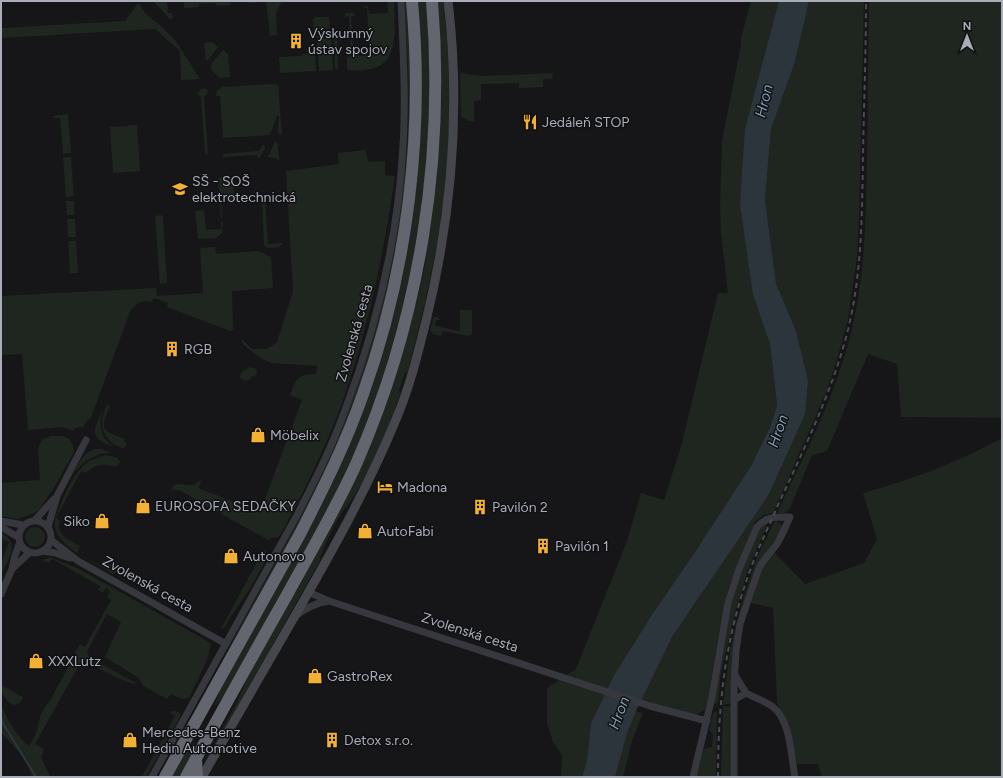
<svg xmlns="http://www.w3.org/2000/svg" width="1003" height="778" viewBox="0 0 1003 778" font-family="Figtree,sans-serif">
	<style>
		.green { fill: #1e261f }
		.water { fill: #2c353c }
		.lines { fill: none; stroke-linecap: round; stroke-linejoin: round }
		.stream { stroke: #2c353c; stroke-width: 2 }
		.minor { stroke: #37383d; stroke-width: 7 }
		.secondary { stroke: #45474d; stroke-width: 9 }
		.motorway { stroke: #63666e; stroke-width: 12 }
		.rail { stroke: #4a4c52; stroke-width: 2; stroke-dasharray: 5 4; stroke-linecap: butt }
		.labels { text-anchor: middle; stroke-width: 3; stroke-linejoin: round; paint-order: stroke }
		.poi-label { font-size: 14px; fill: #a8adb8; stroke: #111113; text-anchor: start }
		.street-label { font-size: 14px; fill: #a8adb8; stroke: #111113 }
		.water-label { font-size: 15px; font-style: italic; fill: #7f9bb3; stroke: #111113 }
	</style>
	<rect width="100%" height="100%" fill="#161618"/>
	<!-- green -->
	<path class="green" d="M153,1H167L168,13H172L173,18L169,19L167,16Z
		M184,1H240L230,2V5L216,6V3L199,4V7L184,8Z
		M248,1H282L276,13L277,35L270,36L266,2L248,3Z
		M387,1H394C395,40 401,75 348,70L347,68V58L351,56L370,55L367,8L362,7L368,6L369,14L388,13Z
		M404,1H408L412,100L404,198L393,271L372,355L336,451L274,572L219,663C262,586 308,510 341,429C369,361 386,295 397,222C402,191 407,159 408,128C410,85 407,43 404,1Z
		M416,1H427L431,98L427,161L417,243L402,313L376,399L354,457L332,502L228,690L214,707L221,687L310,525L404,263Z
		M438,1H443C447,38 451,75 450,113C448,202 431,287 407,373L405,372L399,391L401,392C387,432 371,474 346,508H345C334,523 327,541 320,558L321,559L205,764L204,763L237,702L248,676L298,588L369,449L383,413L398,368L417,300L425,264L435,191L440,135L442,89Z
		M751,1H779L753,295L770,344L777,405L770,427L751,466L691,558L653,613L614,675L591,723L587,760L582,777H561L562,755L553,742L547,723V688L576,669L627,541L641,493L664,500L682,443L718,293H728L721,234L720,206L722,141L741,45V38Z
		M809,1H864L859,218L857,257L848,320L838,356L826,393L773,513L764,515L755,522L729,587L714,662L708,702L704,710L698,714H691L641,700L665,649L683,619L685,618L768,496L808,380L796,331L776,283L765,200L771,129L795,62Z
		M869,1H1002V418L901,417L897,364L868,354L827,451L812,455L790,508C786,513 783,514 777,513C807,450 840,387 854,319C866,264 866,208 867,153C868,102 868,52 869,1Z
		M138,3L147,15L160,25L175,40L200,79L181,80L180,52L178,49L155,29L1,38V28L125,21Z
		M346,13H353L356,16H351L353,48H358L355,52H349L346,51V49H351L349,16L344,17Z
		M315,17H329L330,29L314,30L313,19Z
		M329,35L331,36L333,70L319,71L317,36Z
		M335,35L337,36L338,69L335,68L334,36Z
		M212,42L218,47L208,60H206L204,43Z
		M223,50L228,54L230,77L219,78L211,69L212,63Z
		M302,54H315L316,71L280,73L279,57L302,56Z
		M460,73L482,76L553,73L552,79H543V87L519,88V83L481,84V100L474,101V121H470L461,117Z
		M276,84L278,85L282,136L278,132L279,116H277L270,135L223,138L220,96H216L217,91L222,87Z
		M205,88L207,89L208,92L204,97L208,154L205,155L201,97L197,94L201,89Z
		M68,114L71,153L63,154L60,118H53V116Z
		M137,125L140,171L113,173L110,127Z
		M275,141L278,144L279,160L275,158L268,157Z
		M264,145L265,148L260,157L258,158L257,155L223,157V154L259,151L262,146Z
		M366,150L368,162L385,161V175L395,176C384,253 368,329 342,403C325,449 303,494 279,537L271,538L269,540L248,529L179,490H173L170,493L174,485C183,482 191,490 200,480L201,481L198,488L260,512L302,400L290,395C296,379 297,374 316,374L317,366L272,363C259,359 251,351 242,343V339L252,349H267L277,342L293,291L286,171L339,164L338,153Z
		M63,157H71L74,196L66,197Z
		M218,178H222L223,181H233L234,200H221L222,219H221Z
		M262,199H265L268,244L284,243L279,247L267,248L264,245Z
		M66,201H74V215H67Z
		M204,210L206,230L221,229V222H223L222,233L216,238L198,239L195,211Z
		M161,215L163,217L167,283L160,284L155,216Z
		M67,219H75L76,237H68Z
		M68,241H76L78,273H70Z
		M215,247L216,254L258,251L271,257L273,288L232,291L233,330L230,331L167,307L168,303L154,298L152,302C142,299 136,303 130,312L90,420L88,419L83,427L75,428L74,431L62,427L28,430L22,354L1,355V296L156,288L157,296L203,293L200,248Z
		M460,310H472V333L469,336L442,331L441,336L433,334L430,330L434,317H438L440,320H436L435,326L460,331Z
		M250,367L256,369L257,371L255,377L252,376L250,380L248,379L247,381L239,378L242,372Z
		M107,404L110,406C100,431 100,429 125,439L124,441L127,444L124,448C113,447 102,435 102,423C103,417 104,410 107,404Z
		M103,409C99,425 99,436 113,447C87,437 94,431 103,409Z
		M51,436C58,436 65,435 71,440L70,441L73,445L74,452L55,486L39,510L34,513L18,519L1,516V483L40,480L38,449L42,440Z
		M1002,438V777H822L818,764H797L787,721L777,703L773,608L751,603L761,571L773,551L805,584L864,563L877,539L863,493C911,480 958,462 1002,438Z
		M95,449H101L111,453C95,452 83,462 73,474C79,462 82,454 95,449Z
		M106,455L118,458L120,462L119,464L114,467C103,462 95,465 86,473L81,471L56,518L60,521C54,535 71,541 80,546L77,553C64,543 51,534 56,516C63,499 70,479 83,466C87,461 100,457 106,455Z
		M769,521L749,567L736,608L721,673L718,703L714,704C720,666 724,628 734,591C740,569 752,547 761,526Z
		M776,521L782,525V529L779,535L758,563L745,602L732,703L723,705L730,650L742,602L758,555L774,522Z
		M25 537a10 10 0 1 1 20 0a10 10 0 1 1-20 0Z
		M1,533C21,543 9,559 1,574V563L9,542L1,539Z
		M264,549L268,557L249,590L228,621L226,626L221,629Z
		M79,554L106,569L109,564L120,571L113,574Z
		M50,557L79,569L211,643L208,658L189,698L182,699L171,694L167,699L143,686L139,678L105,657L121,622L107,614L87,651L89,657L134,682L136,685L118,678L82,660L35,744L44,749L41,757L50,777H32C28,760 13,745 1,733V706C9,722 15,734 29,746L36,734L40,717L47,703L48,704L76,653L75,652L80,644L85,647L111,600L107,597L110,591L106,588L103,593L98,590L100,586L52,559L49,563L42,560Z
		M1,685L23,697L21,702L15,705C6,702 1,694 1,685Z
		M723,706L732,707V777H721Z
		M173,711L179,712L180,714V717L146,777H142L175,716L170,713Z
		M636,711L643,713L632,741L623,777H615L627,734Z
		M717,711L716,777H696L704,749L712,747L713,734L709,730L713,713Z
		M195,742L190,759L180,777H170L183,756Z"/>
	<!-- water -->
	<path class="water" d="M779,1H809L795,62L771,129L765,200L776,283L796,331L808,380L805,414L768,496L672,637L636,711L627,734L615,777H582L587,760L591,723L614,675L653,613L691,558L751,466L770,427L777,405L770,344L753,295L740,204L745,129Z"/>
	<g class="lines">
		<!-- stream -->
		<path class="stream" d="M1,718L4,725L36,777"/>
		<!-- minor -->
		<path class="minor" d="M35,520L54,499
			M19 537a16 16 0 1 1 32 0a16 16 0 1 1-32 0Z
			M1,521L23,525
			M1,527L18,537
			M48,527L57,496L86,440
			M51,540L78,561L226,644
			M43,551L55,553L70,558
			M12,569L29,553
			M308,592L329,601L650,706L707,721
			M1,594L12,569L14,559L19,544
			M297,615C307,607 316,603 329,601
			M735,675L746,693
			M734,700L746,693C755,698 765,701 773,707C791,721 791,757 795,777
			M152,777L296,517C314,482 332,447 345,410C377,326 398,236 403,146C406,98 403,49 401,1
			M693,777L712,697L728,603L739,569L757,527C766,516 777,517 790,517C786,526 782,535 777,544C771,552 764,559 759,568L740,624L736,651L734,686V777"/>
		<!-- secondary -->
		<path class="secondary" d="M202,777C232,725 262,673 292,621C330,555 368,488 397,417C410,386 418,353 426,321C452,215 461,109 448,1"/>
		<!-- motorway -->
		<path class="motorway" d="M196,758L197,777
			M165,777L300,534C323,489 346,443 363,394C408,269 424,133 412,1
			M186,777C219,716 253,655 287,595C311,551 337,507 357,462C420,317 445,158 432,1"/>
		<!-- rail -->
		<path class="rail" d="M718,777C718,704 725,637 751,568C759,546 769,526 778,505C803,451 829,398 845,341C862,281 862,217 863,154C864,103 866,52 866,1"/>
	</g>
	<!-- icons -->
	<defs>
		<g id="building-bare" transform="scale(1.2)"><path d="M-4-6H4V6H1V3H-1V6H-4ZM-2.5-4.3h1.7v1.8h-1.7ZM.8-4.3h1.7v1.8H.8ZM-2.5-1h1.7V.8h-1.7ZM.8-1h1.7V.8H.8Z" fill="#f2b134" stroke="#111113" stroke-width="2.5" paint-order="stroke"/></g>
		<g id="restaurant-bare" transform="scale(1.2)"><path d="M-5-6h1v4h1v-4h1v4h1v-4h1v5L-1.5 .5V6h-2V.5L-5-1ZM5-6V6H3V1.5H1.5Q1.5-4 5-6Z" fill="#f2b134" stroke="#111113" stroke-width="2.5" paint-order="stroke"/></g>
		<g id="school-bare" transform="scale(1.2)"><path d="M0-5L7-2L0 1L-7-2ZM-4 1L0 2.5L4 1V4Q0 6-4 4Z" fill="#f2b134" stroke="#111113" stroke-width="2.5" paint-order="stroke"/></g>
		<g id="shop-bare" transform="scale(1.2)"><path d="M-5-2.5h2.3a2.7 3.5 0 0 1 5.4 0H5L5.5 6h-11ZM-1.5-2.5h3a1.5 2.3 0 0 0-3 0Z" fill="#f2b134" stroke="#111113" stroke-width="2.5" paint-order="stroke"/></g>
		<g id="hotel-bare" transform="scale(1.2)"><path d="M-6-4.5h1.5V1H6V5H4.5V3h-9V5H-6ZM-4 0a1.8 1.8 0 1 1 3.6 0ZM.5 0V-2.5h3Q6-2.5 6 0Z" fill="#f2b134" stroke="#111113" stroke-width="2.5" paint-order="stroke"/></g>
	</defs>
	<g fill-rule="evenodd">
		<use href="#building-bare" x="296" y="41"/>
		<use href="#restaurant-bare" x="530" y="122"/>
		<use href="#school-bare" x="180" y="189"/>
		<use href="#building-bare" x="172" y="349"/>
		<use href="#shop-bare" x="258" y="435"/>
		<use href="#hotel-bare" x="385" y="487"/>
		<use href="#shop-bare" x="143" y="506"/>
		<use href="#building-bare" x="480" y="507"/>
		<use href="#shop-bare" x="102" y="521"/>
		<use href="#shop-bare" x="365" y="531"/>
		<use href="#building-bare" x="543" y="546"/>
		<use href="#shop-bare" x="231" y="556"/>
		<use href="#shop-bare" x="36" y="661"/>
		<use href="#shop-bare" x="315" y="676"/>
		<use href="#shop-bare" x="130" y="740"/>
		<use href="#building-bare" x="332" y="740"/>
	</g>
	<g class="labels">
		<!-- poi labels -->
		<g class="poi-label">
			<text x="308" y="38">Výskumný<tspan x="308" dy="16">ústav spojov</tspan></text>
			<text x="542" y="127">Jedáleň STOP</text>
			<text x="192" y="186">SŠ - SOŠ<tspan x="192" dy="16">elektrotechnická</tspan></text>
			<text x="184" y="354">RGB</text>
			<text x="270" y="440">Möbelix</text>
			<text x="397" y="492">Madona</text>
			<text x="155" y="511">EUROSOFA SEDAČKY</text>
			<text x="492" y="512">Pavilón 2</text>
			<text x="90" y="526" text-anchor="end">Siko</text>
			<text x="377" y="536">AutoFabi</text>
			<text x="555" y="551">Pavilón 1</text>
			<text x="243" y="561">Autonovo</text>
			<text x="48" y="666">XXXLutz</text>
			<text x="327" y="681">GastroRex</text>
			<text x="142" y="737">Mercedes-Benz<tspan x="142" dy="16">Hedin Automotive</tspan></text>
			<text x="344" y="745">Detox s.r.o.</text>
		</g>
		<!-- street labels -->
		<g class="street-label">
			<text transform="translate(354 333) rotate(-74)" y="5">Zvolenská cesta</text>
			<text transform="translate(148 584) rotate(29)" y="5">Zvolenská cesta</text>
			<text transform="translate(470 632) rotate(18)" y="5">Zvolenská cesta</text>
		</g>
		<!-- water labels -->
		<g class="water-label">
			<text transform="translate(764 101) rotate(-76)" y="5">Hron</text>
			<text transform="translate(778 431) rotate(-71)" y="5">Hron</text>
			<text transform="translate(619 713) rotate(-69)" y="5">Hron</text>
		</g>
	</g>
	<!-- border -->
	<rect width="1003" height="778" fill="none" stroke="#a8adb8" stroke-width="4"/>
	<!-- north arrow -->
	<g transform="translate(967 36)" stroke="#111113" stroke-width="3" paint-order="stroke">
	<path d="M0-3L7 15L0 10L-7 15Z" fill="#a8adb8"/>
	<text y="-6" font-size="11" font-weight="bold" text-anchor="middle" fill="#a8adb8">N</text>
	</g>
</svg>
